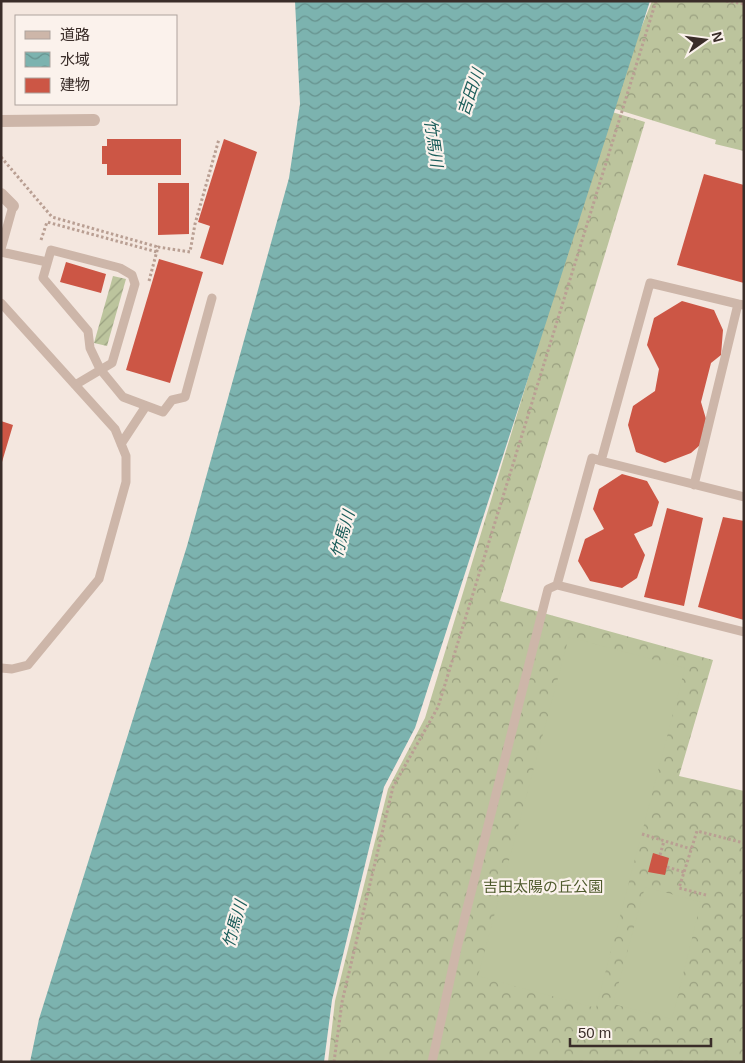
<svg xmlns="http://www.w3.org/2000/svg" width="745" height="1063" viewBox="0 0 745 1063" font-family="Arial,'Noto Sans JP',sans-serif">
	<style>
		.forest { fill: url(#forest-crowns) }
		.garden { fill: url(#garden-furrows) }
		.pitch { fill: #bcc49d }
		.water { fill: url(#water-waves) }
		.building { fill: #cc5645 }
		.lines { fill: none; stroke-linecap: round; stroke-linejoin: round }
		.path { stroke: #b99f93; stroke-width: 3; stroke-dasharray: 2.5 2.5; stroke-linecap: butt }
		.service { stroke: #cdb6a9; stroke-width: 9 }
		.minor { stroke: #cdb6a9; stroke-width: 12 }
		.labels { text-anchor: middle; stroke-width: 4.5; stroke-linejoin: round; paint-order: stroke }
		.park-label { font-size: 15px; fill: #4e5a2c; stroke: #fbf2ec }
		.water-label { font-size: 16px; font-style: italic; fill: #1c5e5b; stroke: #fbf2ec }
	</style>
	<defs>
		<pattern id="forest-crowns" width="20" height="18" patternUnits="userSpaceOnUse" patternTransform="scale(1.25)"><rect width="20" height="18" fill="#bcc49d"/><path d="M2 6a3 3 0 1 1 6 0M12 15a3 3 0 1 1 6 0" fill="none" stroke="#9aa080"/></pattern>
		<pattern id="garden-furrows" width="10" height="10" patternUnits="userSpaceOnUse" patternTransform="scale(1.25)"><rect width="10" height="10" fill="#bcc49d"/><path d="M-1 1l2-2M0 10L10 0M9 11l2-2" fill="none" stroke="#9aa080"/></pattern>
		<pattern id="water-waves" width="16" height="10" patternUnits="userSpaceOnUse" patternTransform="scale(1.25)"><rect width="16" height="10" fill="#7cb3af"/><path d="M0 5q4-4 8 0t8 0" fill="none" stroke="#67928e"/></pattern>
	</defs>
	<rect width="100%" height="100%" fill="#f4e7df"/>
	<!-- forest -->
	<path class="forest" d="M652,1H744V151L715,144L716,140L609,107Z
		M609,111L645,122L500,601L713,660L679,776L744,791V1062H328L335,1001L388,789L425,718Z"/>
	<!-- garden -->
	<path class="garden" d="M113,276L126,279L107,346L94,343Z"/>
	<!-- pitch -->
	<path class="pitch" d="M569,637L685,668L596,1008L478,976Z
		M645,887L701,902L672,1019L613,1004Z"/>
	<!-- water -->
	<path class="water" d="M295,1H650L415,728L384,787L332,1000L324,1062H30L39,1019L187,546L289,178L300,104Z"/>
	<!-- building -->
	<path class="building" d="M107,139H181V175H107V164H102V146H107Z
		M224,139L257,152L223,265L200,258L210,226L198,222Z
		M704,174L744,185V283L677,265Z
		M158,183H189V234L158,235Z
		M159,259L203,272L170,383L126,370Z
		M66,262L106,274L101,293L60,282Z
		M682,301L714,310L723,330L721,355L711,363L701,402L706,419L700,445L691,453L665,463L636,452L628,425L633,406L655,391L659,369L647,345L654,318Z
		M1,421L13,425L2,462H1Z
		M622,474L647,481L659,502L652,526L634,534L645,555L637,578L622,588L590,581L578,561L585,539L604,529L593,509L599,489Z
		M667,508L703,518L684,606L644,597Z
		M723,517L744,521V620L698,607Z
		M653,853L669,858L665,875L648,872Z"/>
	<g class="lines">
		<!-- path -->
		<path class="path" d="M726,1L744,4
			M1,157L52,217L158,247
			M41,240L47,222L157,252
			M149,281L158,247L190,252L195,224L219,139
			M642,834L691,849
			M660,855L664,841
			M667,867L684,872
			M706,895L679,888L697,831L744,843
			M334,1062L342,1002L393,787L438,707L656,1"/>
		<!-- service -->
		<path class="service" d="M1,249L13,206
			M1,252L47,262
			M1,303L115,429L126,456V482L99,579L28,665L12,669L1,668
			M738,304L650,283L601,461L744,497
			M75,385L112,363L135,284L132,275L120,268L51,250L43,278L88,331L90,348L100,369L123,397L163,412L172,400L185,397L212,298
			M121,444L146,406
			M601,461L592,458L557,585L744,632
			M694,485L738,304L744,305
			M432,1062L457,948L548,589L557,585"/>
		<!-- minor -->
		<path class="minor" d="M1,121L94,120
			M1,194L13,206"/>
	</g>
	<g class="labels">
		<!-- park labels -->
		<g class="park-label">
			<text x="543" y="892">吉田太陽の丘公園</text>
		</g>
		<!-- water labels -->
		<g class="water-label">
			<text transform="translate(470 92) rotate(-71)" y="6">吉田川</text>
			<text transform="translate(434 143) rotate(82)" y="6">竹馬川</text>
			<text transform="translate(342 534) rotate(-74)" y="6">竹馬川</text>
			<text transform="translate(234 924) rotate(-74)" y="6">竹馬川</text>
		</g>
	</g>
	<!-- border -->
	<rect width="745" height="1063" fill="none" stroke="#3a2d29" stroke-width="5"/>
	<!-- legend -->
	<rect x="15" y="15" width="162" height="90" fill="#fbf2ec" stroke="#aea39e"/>
	<rect x="25" y="31" width="25" height="8" fill="#cdb6a9" stroke="#aea39e"/>
	<text x="60" y="40" font-size="15" fill="#3a2d29">道路</text>
	<rect x="25" y="52" width="25" height="15" fill="url(#water-waves)" stroke="#aea39e"/>
	<text x="60" y="65" font-size="15" fill="#3a2d29">水域</text>
	<rect x="25" y="78" width="25" height="15" fill="#cc5645" stroke="#aea39e"/>
	<text x="60" y="90" font-size="15" fill="#3a2d29">建物</text>
	<!-- north arrow -->
	<g transform="translate(705 40) rotate(76)" stroke="#fbf2ec" stroke-width="4" paint-order="stroke">
	<path d="M0-4L9 19L0 12L-9 19Z" fill="#3a2d29"/>
	<text y="-8" font-size="14" font-weight="bold" text-anchor="middle" fill="#3a2d29">N</text>
	</g>
	<!-- scale -->
	<path d="M570 1038v8h141v-8" fill="none" stroke="#3a2d29" stroke-width="2.5"/>
	<text x="578" y="1038" font-size="15" fill="#3a2d29" stroke="#fbf2ec" stroke-width="4" paint-order="stroke">50 m</text>
</svg>
